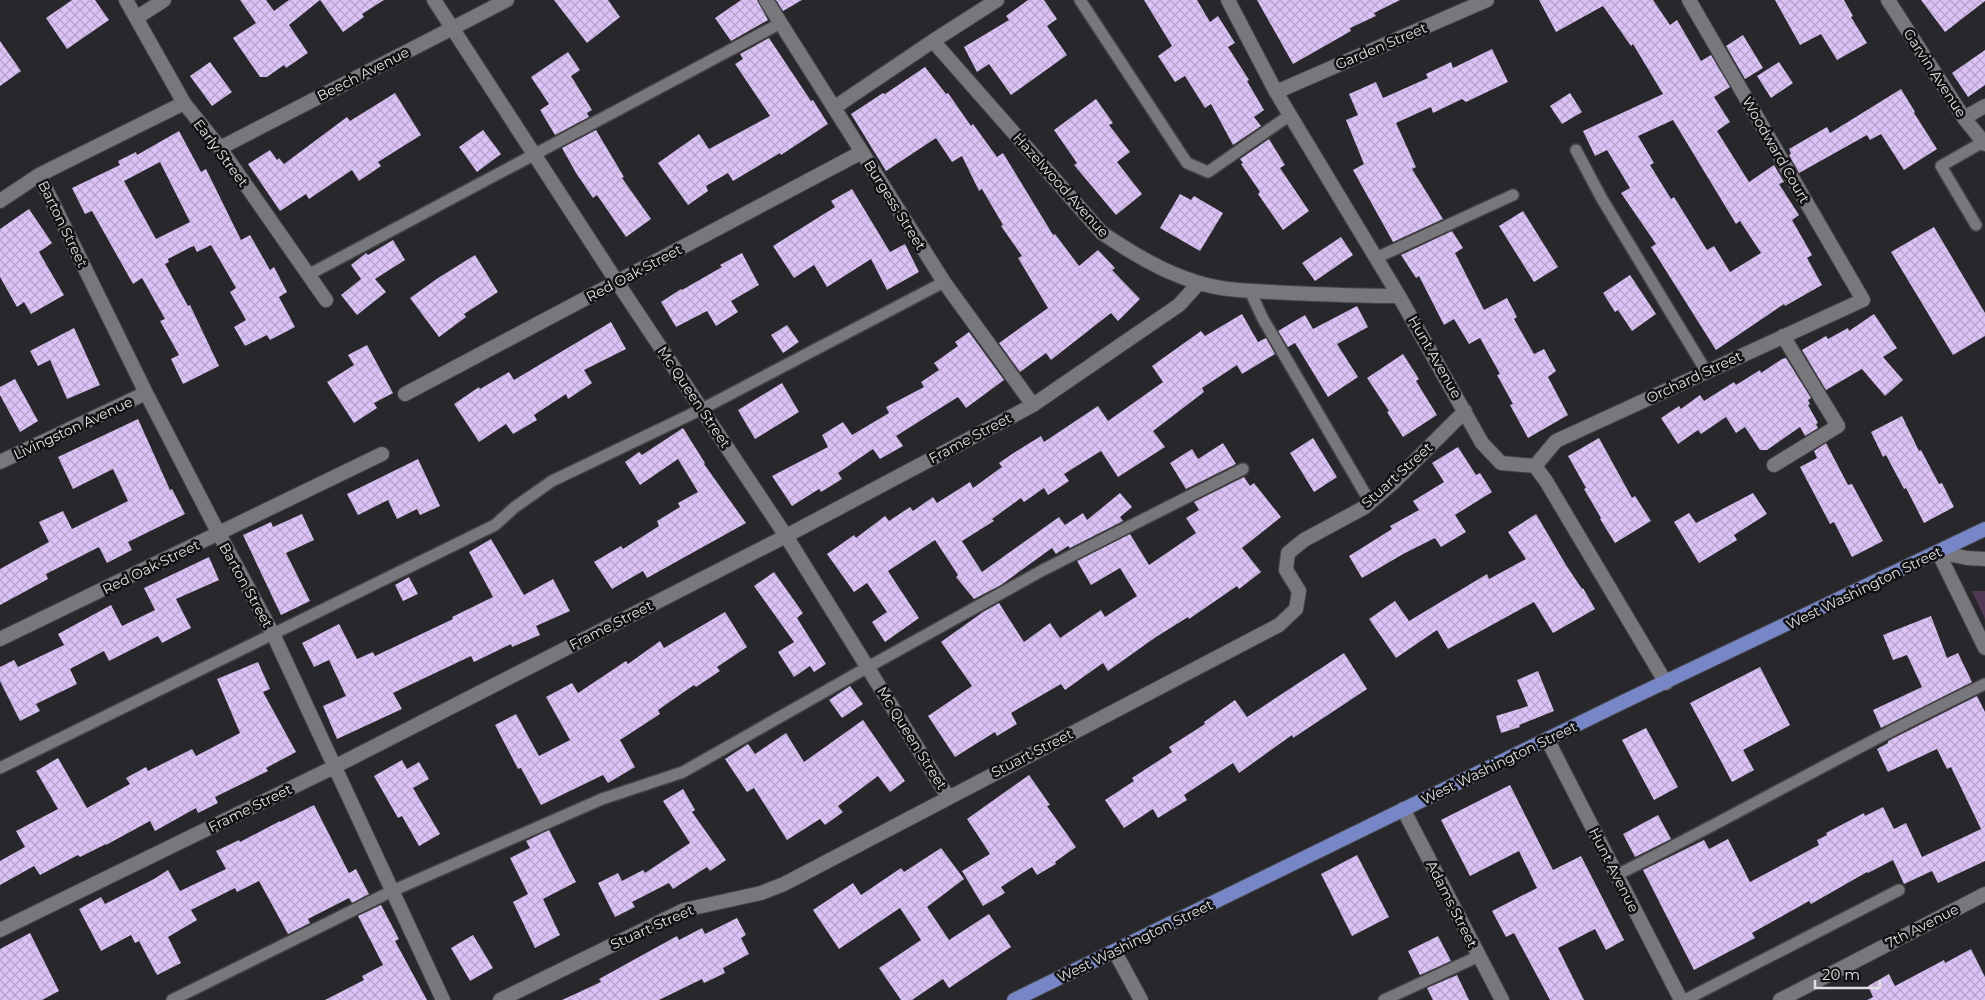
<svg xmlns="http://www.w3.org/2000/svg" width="1985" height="1000" viewBox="0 0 1985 1000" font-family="Montserrat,sans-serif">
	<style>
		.green { fill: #513953 }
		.building { fill: url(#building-cross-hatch); fill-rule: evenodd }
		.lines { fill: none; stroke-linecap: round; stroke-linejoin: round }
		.service-casing { stroke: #434346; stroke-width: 14 }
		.minor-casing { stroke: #434346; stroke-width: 16 }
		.secondary-casing { stroke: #434346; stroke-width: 16 }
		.primary-casing { stroke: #434346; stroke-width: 16 }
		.service { stroke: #78787c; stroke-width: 11 }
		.minor { stroke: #78787c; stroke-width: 14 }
		.secondary { stroke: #78787c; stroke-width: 14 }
		.primary { stroke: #7686c7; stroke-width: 14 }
		.labels { text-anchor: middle; stroke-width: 5; stroke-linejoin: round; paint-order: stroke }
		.street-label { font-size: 14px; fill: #e1e1e3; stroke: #111113 }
	</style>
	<defs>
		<pattern id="building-cross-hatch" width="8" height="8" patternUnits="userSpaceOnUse" patternTransform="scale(1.25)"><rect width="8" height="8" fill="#dcc3f7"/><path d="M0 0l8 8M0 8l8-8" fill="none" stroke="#b6a3ca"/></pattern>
	</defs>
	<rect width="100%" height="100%" fill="#28282c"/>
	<!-- green -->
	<path class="green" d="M1972,591H1985V619Z"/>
	<!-- building -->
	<path class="building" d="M72,0H95L109,20L67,49L46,18Z
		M240,0H266L274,11L289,0H384L362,14L364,17L343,32L320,0L289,25L308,53L286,68L284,65L267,77H260L233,38L256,23Z
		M554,0H608L620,17L587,43Z
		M741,0H757L768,20L731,41L715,18Z
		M776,0H802L783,11Z
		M1028,0H1044L1057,19L1047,26L1067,55L1011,95L989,64L977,72L964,47L1009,20L1006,16Z
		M1144,0H1197L1210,22L1218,16L1235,43L1228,47L1249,80L1247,81L1264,110L1254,117L1261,126L1233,145L1211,104L1205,108L1185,76L1175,82L1158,56L1172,46Z
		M1257,0H1400L1374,13L1376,16L1350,28L1351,31L1293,64Z
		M1539,0H1653L1670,25L1677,20L1701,61L1711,55L1730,87L1714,97L1730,122L1717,131L1749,182L1774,165L1784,182L1779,184L1799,215L1792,220L1812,255L1807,258L1822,285L1785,306L1784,304L1716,350L1651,247L1656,244L1621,193L1630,188L1607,150L1595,156L1583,131L1663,94L1633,44L1631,46L1603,6L1556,32ZM1673,120L1736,224L1740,221L1761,253L1730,272L1714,246L1707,250L1674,197L1671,199L1650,165L1654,163L1638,136Z
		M1775,0H1844L1853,16L1851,17L1867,43L1837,60L1821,34L1800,45Z
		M1921,0H1985V1L1945,32Z
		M1743,35L1763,68L1745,79L1726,46Z
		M769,38L811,101L813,100L828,124L781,155L780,153L733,181L728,173L706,186L708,191L688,205L658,163L699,134L709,149L770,116L735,64L743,59L740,54Z
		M0,41L21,71L0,86Z
		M1492,49L1508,82L1466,102L1462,99L1433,113L1431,107L1396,123L1416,167L1412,169L1443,219L1393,242L1353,170L1364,164L1346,120L1358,115L1349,94L1376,82L1383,98L1428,78L1426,74L1451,62L1453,68Z
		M1985,50V85L1968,97L1952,73Z
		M568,52L580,70L571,76L592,110L587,113L589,117L555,135L540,110L549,104L531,77Z
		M210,62L232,92L212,106L190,76Z
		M1779,62L1793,83L1771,98L1757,76Z
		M925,67L946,94L948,93L971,126L973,124L997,157L1003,153L1053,235L1055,234L1079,266L1098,250L1115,268L1112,270L1140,299L1118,321L1111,313L1051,360L1046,353L1020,372L999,343L1048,308L1018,258L1022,256L1001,226L1003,225L982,189L979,191L962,156L952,162L936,138L886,171L851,114L883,93L885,94Z
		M1901,89L1915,112L1914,113L1937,149L1904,170L1881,134L1870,140L1867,135L1799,173L1789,155L1791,154L1789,149L1827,127L1830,133Z
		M395,93L421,135L378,162L381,166L359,181L352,170L309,199L306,194L280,211L248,164L270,150L277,160L279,158L284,164L347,117L350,121Z
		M1570,93L1582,112L1562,124L1550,106Z
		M1096,99L1113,123L1109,125L1130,152L1117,162L1142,194L1116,215L1074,165L1077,163L1054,130Z
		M483,130L501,154L477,172L459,147Z
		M596,130L624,177L622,178L651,219L626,237L597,195L593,198L576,173L562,148Z
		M179,131L201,172L206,169L241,240L250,235L270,270L274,267L287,292L279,297L295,327L270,340L267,335L245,346L234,327L246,320L230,292L236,288L211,245L197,252L194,246L191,247L168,259L169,262L165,264L188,306L190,305L219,366L183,384L171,359L179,355L160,321L165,319L142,278L133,284L92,211L85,214L72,188L120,165L118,161L136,152L137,155ZM160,162L190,222L156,239L124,181Z
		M1269,139L1285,165L1280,168L1309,211L1283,230L1258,194L1260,192L1241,164L1243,163L1240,159Z
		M852,189L890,252L905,244L919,272L887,290L871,259L827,287L814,265L794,278L773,246L835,207L831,201Z
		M1180,194L1191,200L1194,196L1223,213L1200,251L1160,228Z
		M29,209L52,243L39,252L64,295L31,314L24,302L17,307L0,277V229Z
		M1523,211L1558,267L1534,282L1499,226Z
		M1934,227L1985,313V336L1953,355L1891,252Z
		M1452,231L1463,248L1455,253L1484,310L1507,298L1517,317L1514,319L1534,354L1544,349L1556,371L1548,377L1568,415L1528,438L1510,405L1513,404L1497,375L1500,374L1480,338L1469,344L1454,319L1444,325L1419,276L1416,278L1401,255Z
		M1341,237L1353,255L1315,281L1302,263Z
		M393,240L405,260L375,279L386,292L357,315L341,295L361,279L351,265L366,253L368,255Z
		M742,253L759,285L731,301L738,312L716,326L707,311L676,327L661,302L681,289L682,290L722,267L720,265Z
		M475,255L498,292L464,314L466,317L439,337L410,298L438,278Z
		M1630,275L1656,314L1632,331L1618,310L1615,312L1603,293Z
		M1357,306L1368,327L1337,344L1358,377L1328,397L1295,343L1288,347L1278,331L1305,315L1313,329Z
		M1242,314L1258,342L1266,338L1275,354L1242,374L1237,365L1202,388L1204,392L1153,431L1165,447L1118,477L1101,451L1064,474L1069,481L1048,495L1044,488L1024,502L1021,498L992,519L994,521L962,541L982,572L1059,517L1065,525L1083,513L1087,520L1120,493L1132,507L1120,517L1123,521L1070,548L1068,546L1056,554L1052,548L1001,585L974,599L956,577L958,575L935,540L888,571L919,618L885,642L872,622L887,612L867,583L854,592L827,554L854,535L856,538L885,516L889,521L910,507L913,511L933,497L937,503L970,482L973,488L1002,467L999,463L1012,454L1041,436L1044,442L1098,406L1108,421L1163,382L1152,366L1201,331L1205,336Z
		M1874,314L1897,348L1883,357L1903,380L1885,396L1862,369L1826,390L1802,350L1826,336L1828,339L1848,328L1849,331Z
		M611,322L626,349L584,370L592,383L568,399L566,394L534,415L537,420L513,434L506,424L479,442L454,404L479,387L480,389L509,372L514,380Z
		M787,325L799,342L783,353L771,335Z
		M74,328L100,385L67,399L50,360L38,366L30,351Z
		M969,332L1004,380L966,408L958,397L896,436L903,446L880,459L873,449L838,473L842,479L821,492L819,489L792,506L772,476L828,447L822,435L843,422L852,435L889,413L886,407L924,387L921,382L939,370L934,363L958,346L955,342Z
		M367,345L393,393L374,403L377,408L354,423L327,382L354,365L348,355Z
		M1403,354L1419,379L1416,381L1437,415L1403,437L1387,412L1389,411L1367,378Z
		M1786,358L1811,398L1808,400L1810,404L1808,405L1818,423L1816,424L1818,428L1805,436L1800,427L1767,450H1760L1745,427L1736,433L1726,417L1701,434L1698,430L1678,444L1661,418L1679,406L1681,409L1700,395L1704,401L1734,382L1736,385L1760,370L1761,373L1782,359Z
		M15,379L38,421L20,432L0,395V387Z
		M782,383L799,412L755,439L738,410Z
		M1902,416L1919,451L1921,450L1939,484L1942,483L1954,507L1924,523L1906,488L1904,489L1886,455L1883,457L1871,432Z
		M138,419L170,490L172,489L185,514L128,542L132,550L107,563L99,547L46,574L48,579L0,605V569L49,542L39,522L63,511L72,529L128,501L113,469L73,489L58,457Z
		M683,428L705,463L704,464L746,523L647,578L643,571L612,589L594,562L621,546L623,549L659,526L657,521L680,507L678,503L698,492L678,459L640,485L625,462L639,452L642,455Z
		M1313,438L1337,477L1314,492L1290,453Z
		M1599,438L1632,498L1635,496L1651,521L1615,543L1600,519L1601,518L1584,489L1586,488L1568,456Z
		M1223,443L1236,464L1186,489L1170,463L1192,449L1198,459Z
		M1826,443L1848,485L1852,484L1883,541L1852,557L1834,522L1830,524L1800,467L1817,458L1814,451Z
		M1458,447L1476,475L1480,473L1492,492L1455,515L1466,532L1441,547L1435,538L1405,553L1362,578L1349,556L1392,529L1390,526L1419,510L1413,501L1444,482L1432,463Z
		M418,459L440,506L420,515L417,509L397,519L388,500L358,515L347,494Z
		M1244,477L1250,486L1254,483L1281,517L1242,548L1261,572L1239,589L1237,586L1189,619L1188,617L1156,637L1108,671L1103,663L1065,690L1061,684L1011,713L1017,724L997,736L995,732L955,757L928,716L972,686L941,642L983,612L999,603L1024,642L1050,623L1060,638L1101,610L1105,617L1137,596L1120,568L1091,585L1077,561L1130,534L1149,565L1196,533L1186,518L1199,510L1194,502Z
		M1753,493L1767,514L1734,535L1737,540L1699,563L1674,522L1689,513L1696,523Z
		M302,514L314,540L286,553L310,601L281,615L243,535L271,522L273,527Z
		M1536,514L1566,565L1582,589L1583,588L1595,609L1553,633L1534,602L1448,649L1437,630L1396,658L1369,619L1395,601L1409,621L1487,574L1489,579L1526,559L1508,532Z
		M491,539L524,595L553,579L570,611L536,626L540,635L512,647L511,644L474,662L471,656L393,693L402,709L337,739L323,706L346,696L329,660L314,667L302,643L339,624L357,659L373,652L375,656L453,619L452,617L493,597L469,552Z
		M209,557L219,580L176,599L191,628L162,643L158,636L109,661L104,651L70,669L77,684L36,704L40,711L20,721L0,681V667L14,660L18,667L64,645L58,634L111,605L122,626L155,610L144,588Z
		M774,572L803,613L797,618L826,664L814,672L810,666L794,677L778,652L794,642L754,586Z
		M409,577L418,594L403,601L395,585Z
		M725,612L747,647L717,667L720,671L696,687L694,685L658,710L660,714L620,740L635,767L608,783L603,775L541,805L521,768L518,769L495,725L516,714L539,756L570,740L546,697L572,683L578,693L626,661L628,664L660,641L664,648Z
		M1931,616L1947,658L1958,653L1972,682L1881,728L1873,710L1922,687L1907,655L1893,660L1883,635Z
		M1344,653L1367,689L1293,738L1292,735L1239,773L1233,763L1184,795L1187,800L1158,818L1153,809L1124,828L1105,800L1134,781L1132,778L1172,752L1169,747L1205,724L1204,722L1235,700L1247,717Z
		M258,662L270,689L263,692L296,752L266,768L268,771L215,797L218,803L198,813L196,808L155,831L150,821L106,845V844L80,857L78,855L40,875L34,866L0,885V861L25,847L16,831L58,809L36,771L58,758L87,808L130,784L126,778L146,767L148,771L192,749L196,756L240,733L217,679Z
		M1760,667L1790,725L1743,750L1754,770L1732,782L1690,703Z
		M1538,671L1554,711L1519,725L1520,727L1501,733L1496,716L1528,706L1517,680Z
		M850,686L863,704L842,718L829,700Z
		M1977,696L1985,712V861L1938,883L1932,871L1904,884L1893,860L1868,873L1867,872L1811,904L1809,901L1752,933L1755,938L1694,970L1643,870L1704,840L1709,849L1728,839L1750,882L1819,845L1817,840L1827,835L1826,833L1864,813L1865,816L1883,807L1894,829L1906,823L1922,857L1981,829L1951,767L1947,769L1937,749L1888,772L1877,749L1888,743V741Z
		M863,720L905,781L890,792L878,776L838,806L843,812L825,825L820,819L787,840L754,788L747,792L725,759L748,744L755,754L786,733L804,762Z
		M1646,728L1678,787L1654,800L1622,740Z
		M402,760L407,769L419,762L429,779L413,788L440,834L419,846L402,816L398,818L374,776Z
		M1029,775L1050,805L1047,806L1076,847L1055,862L1056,864L1037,875L1032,867L1001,887L1005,893L983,906L962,871L990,854L967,819Z
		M1510,785L1553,870L1581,856L1624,940L1606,950L1595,929L1558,948L1584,1000H1550L1514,933L1506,937L1492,911L1537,888L1519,851L1470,876L1441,820Z
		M683,789L695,810L692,812L726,860L710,871L707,867L673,889L669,883L632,902L635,907L615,917L598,883L618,873L622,881L643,870L645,873L690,843L663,801Z
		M314,805L349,873L356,869L369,894L352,903L349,898L308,919L310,923L288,934L259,881L237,892L235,888L191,910L197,920L168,937L181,963L157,975L139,941L135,943L131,935L101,951L79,909L101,897L105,904L154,879L168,870L180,891L226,869L216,851L239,840L240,842L280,821V822Z
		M1658,815L1671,839L1635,857L1623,834Z
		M549,830L576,882L543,899L560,935L535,948L513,902L528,894L510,858L530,848L526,841Z
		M941,848L964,879L927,907L949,940L989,914L1011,947L949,988L943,979L912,1000H901L879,968L921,940L900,908L839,949L813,910L853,883L861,895L901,868L904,872Z
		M1357,855L1389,917L1352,936L1321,874Z
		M381,905L399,939L395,941L427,1000H325L364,980L362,976L383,965L358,916Z
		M737,918L746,935L741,938L749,954L723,968L725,973L704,983L702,979L659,1000H562L601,982L599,979L677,936L679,940L702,928L705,934Z
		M30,933L59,991L42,1000H0V949Z
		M473,935L493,968L470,981L451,948Z
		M1438,936L1451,961L1420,975L1408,951Z
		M1971,949L1985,977V1000H1867L1873,997L1868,986L1889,974L1895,986L1944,960L1945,963Z
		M1457,975L1469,1000H1433L1427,988Z"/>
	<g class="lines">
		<!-- service casing -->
		<g class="service-casing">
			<path id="service" d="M1080,0L1187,163L1208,172L1290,115
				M1576,150L1602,199L1706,371
				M1976,225L1941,166L1983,142
				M1376,258L1513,195
				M308,275L781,23
				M1250,291L1263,319L1370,502
				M0,768L495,525L515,507L552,481L702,409L944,282
				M1617,875C1740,813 1860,744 1985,684
				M172,1000L392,891L602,799L683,772L868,667L1043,570L1243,469
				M1384,1000L1479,956
				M1685,1000L1899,890"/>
		</g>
		<!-- minor casing -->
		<g class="minor-casing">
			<path id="minor" d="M126,0L184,103L220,148L326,300
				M434,0L617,282L786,536L948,797
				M766,0L944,282L1033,405
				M1228,0L1276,92L1399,296L1482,443L1501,463L1535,466L1546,481L1666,683
				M1888,0L1964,118L1985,144
				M136,18L164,0
				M933,41L1102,233C1132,253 1161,271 1196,282C1220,290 1248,291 1272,292C1315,294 1357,296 1399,296
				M1276,92L1487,0
				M835,107L933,41L997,0
				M1964,118L1985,106
				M220,148L507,0
				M39,175L146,393L219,534L273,634L443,1000
				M0,201L39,175L184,103
				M405,394L862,152
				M0,462L146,393
				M1774,465L1838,426L1783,336
				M1535,466L1556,441L1863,300L1689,0
				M1938,552L1985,648
				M0,639L382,454
				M1547,739L1681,1000
				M1403,809L1502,1000
				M0,930L334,767L786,536L1033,405L1179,305L1199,283
				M1115,952L1141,1000
				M500,1000L684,910L761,893L784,884L1279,625L1296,609L1299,591L1286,570L1288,553L1304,540L1365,507L1393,483L1465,411
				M1780,1000L1985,894"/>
		</g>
		<!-- secondary casing -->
		<g class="secondary-casing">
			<path id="secondary" d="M1938,552L1967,558L1985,559"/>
		</g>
		<!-- primary casing -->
		<g class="primary-casing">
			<path id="primary" d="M1014,1000L1623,702L1985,529"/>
		</g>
		<!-- service -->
		<use href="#service" class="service"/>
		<!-- minor -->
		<use href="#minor" class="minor"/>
		<!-- secondary -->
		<use href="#secondary" class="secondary"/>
		<!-- primary -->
		<use href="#primary" class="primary"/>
	</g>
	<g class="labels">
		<!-- street labels -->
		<g class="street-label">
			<text transform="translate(1381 46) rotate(-23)" y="5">Garden Street</text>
			<text transform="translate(1935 73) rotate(57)" y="5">Garvin Avenue</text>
			<text transform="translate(363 74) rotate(-27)" y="5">Beech Avenue</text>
			<text transform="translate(1776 150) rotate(60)" y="5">Woodward Court</text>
			<text transform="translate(221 153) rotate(53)" y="5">Early Street</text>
			<text transform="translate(1061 185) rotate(48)" y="5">Hazelwood Avenue</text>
			<text transform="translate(895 205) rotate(58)" y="5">Burgess Street</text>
			<text transform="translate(63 224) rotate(64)" y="5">Barton Street</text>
			<text transform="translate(634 273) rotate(-28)" y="5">Red Oak Street</text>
			<text transform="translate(1435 357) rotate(60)" y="5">Hunt Avenue</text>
			<text transform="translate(1694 377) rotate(-25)" y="5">Orchard Street</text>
			<text transform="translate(694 397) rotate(56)" y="5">Mc Queen Street</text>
			<text transform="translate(73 428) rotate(-25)" y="5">Livingston Avenue</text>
			<text transform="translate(970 438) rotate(-28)" y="5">Frame Street</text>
			<text transform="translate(1397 475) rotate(-42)" y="5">Stuart Street</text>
			<text transform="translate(151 567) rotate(-26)" y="5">Red Oak Street</text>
			<text transform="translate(246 585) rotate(61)" y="5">Barton Street</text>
			<text transform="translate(1864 588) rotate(-26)" y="5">West Washington Street</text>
			<text transform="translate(611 625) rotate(-27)" y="5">Frame Street</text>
			<text transform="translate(912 738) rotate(58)" y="5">Mc Queen Street</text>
			<text transform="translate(1032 753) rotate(-27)" y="5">Stuart Street</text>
			<text transform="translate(1499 763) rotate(-26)" y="5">West Washington Street</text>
			<text transform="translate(250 808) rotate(-26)" y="5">Frame Street</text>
			<text transform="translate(1614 870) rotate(63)" y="5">Hunt Avenue</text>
			<text transform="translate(1452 904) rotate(63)" y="5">Adams Street</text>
			<text transform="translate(1922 926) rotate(-27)" y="5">7th Avenue</text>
			<text transform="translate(652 927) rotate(-24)" y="5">Stuart Street</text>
			<text transform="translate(1135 941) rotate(-26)" y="5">West Washington Street</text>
		</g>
	</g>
	<!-- scale -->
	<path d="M1815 980v8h65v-8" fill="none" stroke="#e1e1e3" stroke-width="2.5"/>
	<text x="1822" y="980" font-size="15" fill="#e1e1e3" stroke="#111113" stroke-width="4" paint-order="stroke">20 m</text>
</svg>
